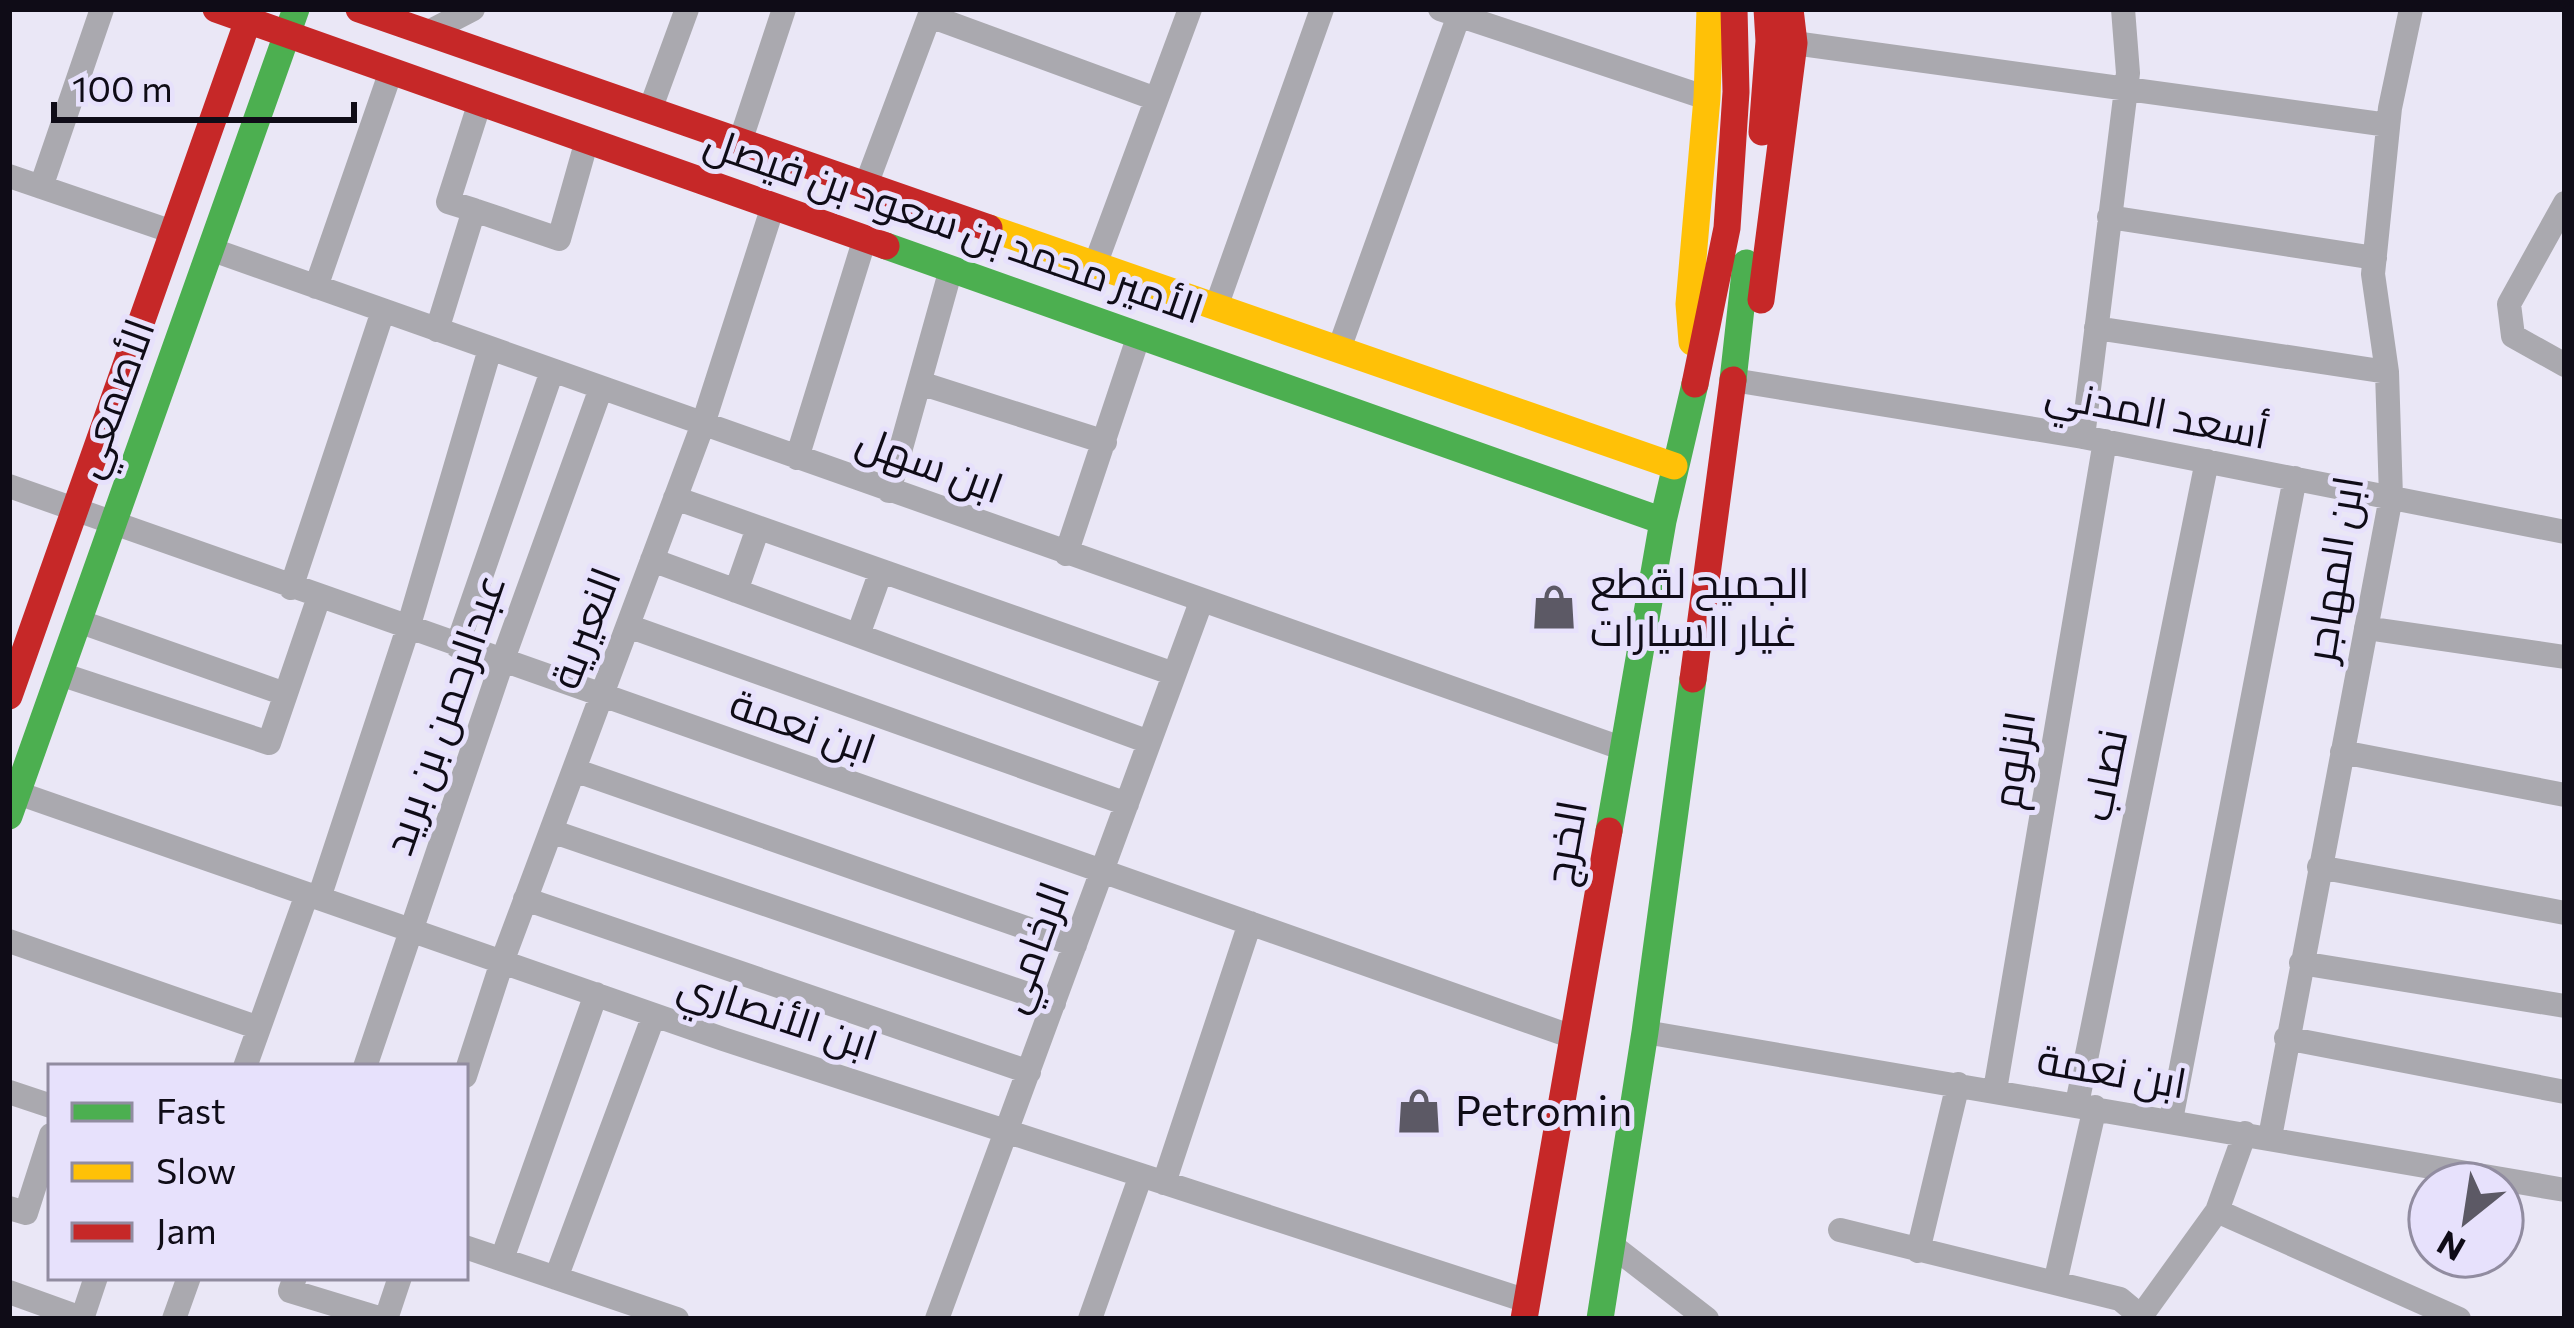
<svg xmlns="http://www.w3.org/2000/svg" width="2574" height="1328" viewBox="0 0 2574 1328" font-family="Commissioner,Cairo,sans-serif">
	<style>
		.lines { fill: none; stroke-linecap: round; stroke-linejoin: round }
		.street { stroke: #aaa9af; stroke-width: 24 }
		.fast { stroke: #4caf50; stroke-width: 27 }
		.slow { stroke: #ffc107; stroke-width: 27 }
		.jam { stroke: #c62828; stroke-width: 27 }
		.labels { text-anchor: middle; stroke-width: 10; stroke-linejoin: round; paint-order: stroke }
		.street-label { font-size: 42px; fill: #0f0c17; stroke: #e7e1fc }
		.poi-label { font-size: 42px; fill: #0f0c17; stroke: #e7e1fc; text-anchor: start }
	</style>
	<rect width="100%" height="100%" fill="#eae7f6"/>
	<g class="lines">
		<!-- street -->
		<path class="street" d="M1440,9L1707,98
			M930,16L1156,99
			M427,33L473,9
			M1794,43L2388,125
			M650,110L687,9
			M740,142L784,9
			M9,176L173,232
			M866,185L932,9
			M41,187L102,9
			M2565,203L2509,304L2513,336L2565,365
			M474,210L448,202L480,102
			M2109,217L2375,258
			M210,249L1624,749
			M1095,265L1190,9
			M316,287L391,71
			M1216,307L1322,9
			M2096,328L2387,372
			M437,330L474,210L559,239L587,140
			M1339,349L1459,15
			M1733,380L2083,437L2565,532
			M920,383L1105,442
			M2083,437L2128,73L2123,9
			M797,458L865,238
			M9,486L1573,1037
			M889,491L951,269
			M675,498L1174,674
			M1066,554L1139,335
			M652,560L1149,742
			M291,588L383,311
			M736,591L758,528
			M78,621L285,694
			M628,626L1127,804
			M2366,628L2565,657
			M858,635L881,571
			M457,646L552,371
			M60,674L269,743L319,597
			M2342,752L2565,795
			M574,770L1075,945
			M9,790L723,1039L1527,1301
			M551,831L1054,1003
			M2319,867L2565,913
			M319,898L408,628L490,349
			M525,899L1029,1072
			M9,941L259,1028
			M2301,963L2565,1006
			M1645,1032L2565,1190
			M2286,1038L2565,1092
			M245,1067L307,894
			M365,1067L502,662L601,388
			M465,1076L502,962L703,424L773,206
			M1995,1090L2105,441
			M9,1092L51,1106
			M2077,1104L2207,461
			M2171,1120L2295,478
			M2270,1137L2391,497L2387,372L2373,274L2390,108L2411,9
			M1164,1183L1250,923
			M9,1208L26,1213L51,1135
			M2217,1211L2459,1319
			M1840,1230L2120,1299L2144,1319
			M465,1247L677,1319
			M1614,1247L1707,1319
			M1918,1251L1958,1084
			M502,1259L596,994
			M295,1277L290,1291L382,1319
			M556,1278L654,1015
			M2055,1283L2095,1107
			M9,1292L84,1319
			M82,1319L96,1277
			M174,1319L189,1277
			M386,1319L400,1277
			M937,1319L1201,602
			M1090,1319L1141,1175
			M2139,1319L2217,1211L2245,1133"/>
		<!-- fast -->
		<path class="fast" d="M886,246L1663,521
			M1733,380L1746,263
			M9,816L296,9
			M1609,831L1663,521L1695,384
			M1600,1319L1645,1032L1693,679"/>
		<!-- slow -->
		<path class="slow" d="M989,228L1674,466
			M1692,342L1689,304L1707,98L1710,9"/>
		<!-- jam -->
		<path class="jam" d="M216,9L886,246
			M359,9L989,228
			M1762,132L1769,41L1767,9
			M1761,300L1794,43L1790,9
			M1695,384L1727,228L1736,92L1734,9
			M1693,679L1733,380
			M9,696L252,9
			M1524,1319L1609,831"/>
	</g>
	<!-- icons -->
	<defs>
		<g id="shop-bare" transform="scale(3.6)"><path d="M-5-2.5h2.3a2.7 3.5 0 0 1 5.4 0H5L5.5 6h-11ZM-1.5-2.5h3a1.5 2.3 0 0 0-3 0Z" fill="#5c5965" stroke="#e7e1fc" stroke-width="2.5" paint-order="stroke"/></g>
	</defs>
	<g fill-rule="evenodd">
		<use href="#shop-bare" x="1554" y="607"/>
		<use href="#shop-bare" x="1419" y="1111"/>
	</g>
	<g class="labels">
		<!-- street labels -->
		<g class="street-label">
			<text transform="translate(954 225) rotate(19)" y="15">الأمير محمد بن سعود بن فيصل</text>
			<text transform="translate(113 398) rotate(-70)" y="15">الأصمعي</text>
			<text transform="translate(2157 413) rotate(11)" y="15">أسعد المدني</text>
			<text transform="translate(930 464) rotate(20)" y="15">ابن سهل</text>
			<text transform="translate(2334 569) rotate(-81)" y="15">ابن المهاجر</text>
			<text transform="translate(585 628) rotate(-69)" y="15">النعيرية</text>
			<text transform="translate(444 714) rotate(-71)" y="15">عبدالرحمن بن بريد</text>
			<text transform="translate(803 726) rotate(19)" y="15">ابن نعمة</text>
			<text transform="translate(2013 760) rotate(-81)" y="15">الزلوم</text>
			<text transform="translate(2104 775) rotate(-79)" y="15">نصاب</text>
			<text transform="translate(1565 843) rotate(-80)" y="15">الخرج</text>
			<text transform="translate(1033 947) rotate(-70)" y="15">الرخامي</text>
			<text transform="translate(778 1015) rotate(18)" y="15">ابن الأنصاري</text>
			<text transform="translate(2112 1071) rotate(10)" y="15">ابن نعمة</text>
		</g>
		<!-- poi labels -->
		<g class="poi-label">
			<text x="1590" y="598">الجميح لقطع<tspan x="1590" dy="48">غيار السيارات</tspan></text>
			<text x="1455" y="1126">Petromin</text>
		</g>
	</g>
	<!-- border -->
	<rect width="2574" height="1328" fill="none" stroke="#0f0c17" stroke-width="24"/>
	<!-- legend -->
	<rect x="48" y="1064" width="420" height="216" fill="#e7e1fc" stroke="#918ca0" stroke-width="3"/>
	<rect x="72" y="1103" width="60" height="18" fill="#4caf50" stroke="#918ca0" stroke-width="3"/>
	<text x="156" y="1124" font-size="36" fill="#0f0c17">Fast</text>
	<rect x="72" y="1163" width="60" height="18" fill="#ffc107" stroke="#918ca0" stroke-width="3"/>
	<text x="156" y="1184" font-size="36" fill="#0f0c17">Slow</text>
	<rect x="72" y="1223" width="60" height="18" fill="#c62828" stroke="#918ca0" stroke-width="3"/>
	<text x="156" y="1244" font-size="36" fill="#0f0c17">Jam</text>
	<!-- north arrow -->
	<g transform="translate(2466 1220) rotate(210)"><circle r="57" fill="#e7e1fc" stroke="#918ca0" stroke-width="3"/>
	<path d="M0-9L21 45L0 30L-21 45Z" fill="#5c5965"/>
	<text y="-18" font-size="33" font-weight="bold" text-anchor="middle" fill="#0f0c17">N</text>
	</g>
	<!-- scale -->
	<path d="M54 102v18h300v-18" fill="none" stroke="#0f0c17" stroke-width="6"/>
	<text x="72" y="102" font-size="36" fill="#0f0c17" stroke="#e7e1fc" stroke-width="9" paint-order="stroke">100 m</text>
</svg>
